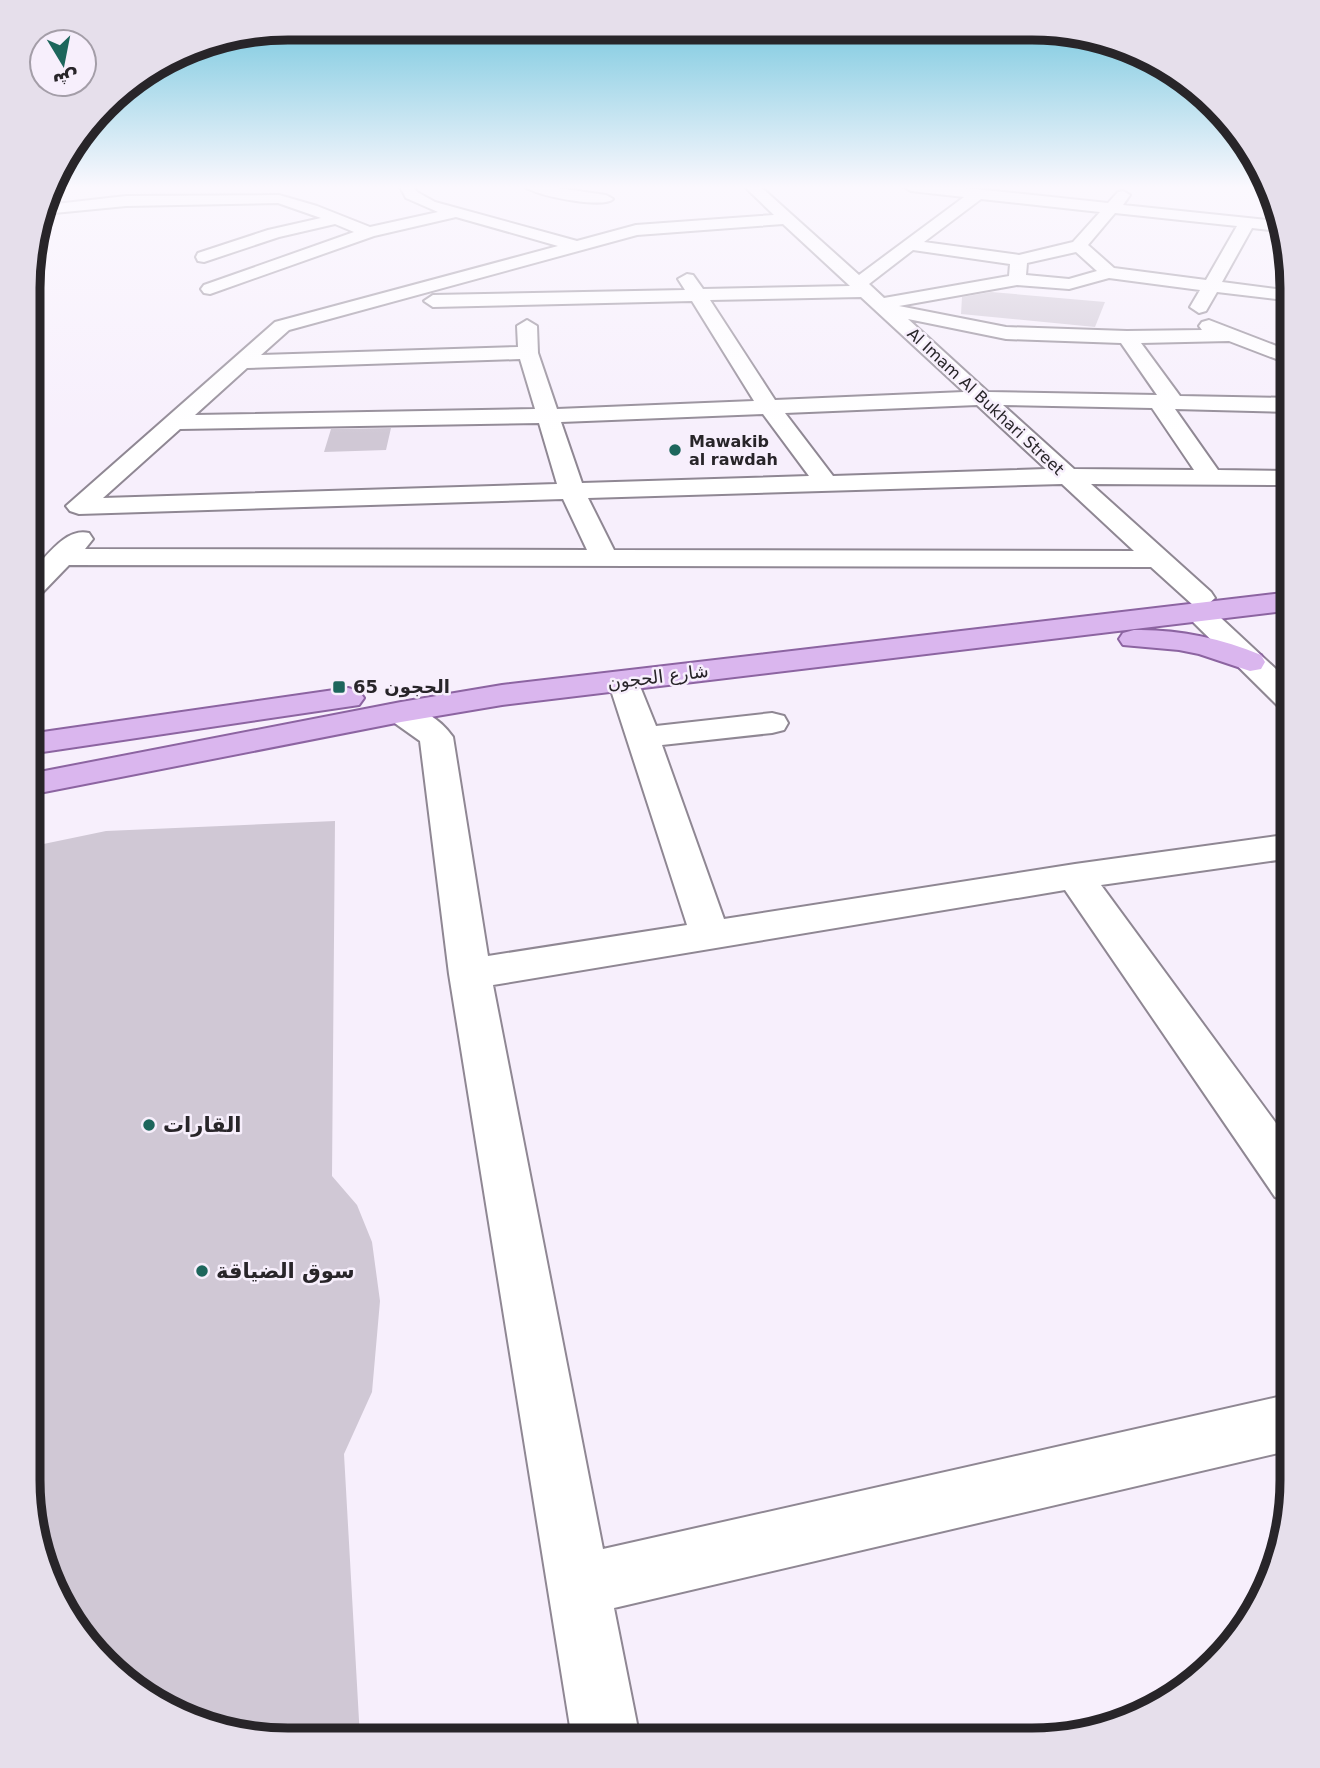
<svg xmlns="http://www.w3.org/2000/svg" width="1320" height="1768" viewBox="0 0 1320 1768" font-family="'DejaVu Sans',Vazirmatn,sans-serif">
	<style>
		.building { fill: #d0c8d5 }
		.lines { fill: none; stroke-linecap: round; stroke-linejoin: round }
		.minor-casing { stroke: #8f8793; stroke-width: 4 }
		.major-casing { stroke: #8c64a1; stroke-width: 4 }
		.minor { fill: #fff; fill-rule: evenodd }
		.major { fill: #dab6ee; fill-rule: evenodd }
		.poi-dot { fill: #1d665c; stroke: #f7effc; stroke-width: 2.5 }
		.labels { text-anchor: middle; stroke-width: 5; stroke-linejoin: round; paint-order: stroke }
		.far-street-label { font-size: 16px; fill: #282529; stroke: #f7effc }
		.far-poi-label { font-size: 16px; font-weight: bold; fill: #282529; stroke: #f7effc; text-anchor: start }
		.street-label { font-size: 18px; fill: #282529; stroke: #f7effc }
		.poi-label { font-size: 18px; font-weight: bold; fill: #282529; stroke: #f7effc; text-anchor: start }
		.near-poi-label { font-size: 21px; font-weight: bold; fill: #282529; stroke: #f7effc; text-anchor: start }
		.rim { fill: none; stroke: #282529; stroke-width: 9 }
	</style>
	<rect width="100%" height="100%" fill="#f7effc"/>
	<!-- building -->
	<path class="building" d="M991,292L1105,302L1095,327L961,314L962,297Z
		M391,428L386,450L324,452L331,429Z
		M335,821L332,1176L357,1205L372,1242L380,1301L372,1392L344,1454L360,1738H255L143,1696L92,1651L55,1595L28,1480L29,847L106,831Z"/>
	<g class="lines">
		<!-- minor casing -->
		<g class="minor-casing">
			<path id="minor" d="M400,187H414L417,192L435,202L577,241L636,225L774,215L745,187H761L859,275L964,197L911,191L904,187H956L1108,203L1118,192L1123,191L1130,195L1123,205L1276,221L1279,231L1252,228L1222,282L1292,291V301L1217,292L1206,311L1199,313L1190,307L1200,290L1109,278L1069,289L1017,285L899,306L1006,327L1127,331L1202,330L1199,326L1202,322L1209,320L1292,352V365L1229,341L1141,343L1180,396L1292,398V412L1175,409L1218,470L1292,471V485L1091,484L1211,592L1215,598L1207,605L1292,684V712L1281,709L1189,618L1184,612L1193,605L1151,567L69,565L40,595L30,597V573C46,558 65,527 89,533L93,539L85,549L587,550L563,499L79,514L70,511L66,506L275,322L558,246L456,217L374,236L210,294L204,293L201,289L204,285L354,232L335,224L279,237L204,262L198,261L196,257L198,253L268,230L321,218L278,203L126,206L44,214L47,205L126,196L279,195L317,206L370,227L438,212L406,198ZM981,199L1100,212L1073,242L1019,255L924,242ZM1115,213L1237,226L1206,280L1114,268L1088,245ZM783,224L850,286L703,289L693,275L687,274L678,279L685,290L433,295L424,301L433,307L692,301L754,401L557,409L538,353L537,326L527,320L517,326L518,347L261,355L289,330L637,235ZM913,250L1010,264L1009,276L884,298L869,284ZM1076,252L1097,271L1069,279L1026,275L1027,263ZM861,297L964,392L775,400L710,300ZM908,319L1006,339L1121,343L1157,395L988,392ZM520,359L535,409L195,415L247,368ZM977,405L1046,469L833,476L785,413ZM1003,405L1152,408L1194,470L1074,469ZM763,414L809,476L582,483L561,422ZM539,423L557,484L103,498L180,429ZM1062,484L1134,551L614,550L588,498Z
				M525,187H551L606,195L613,199C603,209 537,196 525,187Z
				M624,672L635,674L656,726L772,713L784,716L788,723L784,730L772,733L662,745L724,919L1075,864L1292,834V858L1101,885L1292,1145V1203L1275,1197L1065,890L493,985L603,1549L1291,1394V1450L614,1608L640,1739H572L449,974L420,741L389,719L385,712L389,705C412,700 440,718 453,737L488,956L687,925L608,681L613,674Z"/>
		</g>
		<!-- major casing -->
		<g class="major-casing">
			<path id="major" d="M1292,592V610L502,705L401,722L29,795V774L401,702L502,685Z
				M1134,630C1178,629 1220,638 1261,655L1265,662L1261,669L1250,671L1199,654L1179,650L1123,645L1119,639L1123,633Z
				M348,688L359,691L364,698L359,705L29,754V734Z"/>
		</g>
		<!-- minor -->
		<use href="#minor" class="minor"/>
		<!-- major -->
		<use href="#major" class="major"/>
	</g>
	<!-- sky -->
	<linearGradient id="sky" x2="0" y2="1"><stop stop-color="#6ec4dc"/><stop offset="0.43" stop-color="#fbf8fe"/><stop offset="1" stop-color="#fbf8fe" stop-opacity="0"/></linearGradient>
	<rect width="1320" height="435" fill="url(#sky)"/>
	<!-- markers -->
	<g class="poi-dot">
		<circle cx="675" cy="450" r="7"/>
		<rect x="332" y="680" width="14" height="14" rx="3.5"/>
		<circle cx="149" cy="1125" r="7"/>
		<circle cx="202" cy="1271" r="7"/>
	</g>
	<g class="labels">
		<!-- far-street labels -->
		<g class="far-street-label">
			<text transform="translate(986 401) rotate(43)" y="6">Al Imam Al Bukhari Street</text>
		</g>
		<!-- far-poi labels -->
		<g class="far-poi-label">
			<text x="689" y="447">Mawakib<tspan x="689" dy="18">al rawdah</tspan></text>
		</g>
		<!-- street labels -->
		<g class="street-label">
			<text transform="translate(658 677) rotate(-7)" y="6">شارع الحجون</text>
		</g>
		<!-- poi labels -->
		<g class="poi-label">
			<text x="353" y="693">الحجون 65</text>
		</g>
		<!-- near-poi labels -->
		<g class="near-poi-label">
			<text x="163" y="1132">القارات</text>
			<text x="216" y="1278">سوق الضياقة</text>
		</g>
	</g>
	<!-- crop -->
	<path d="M0 0H1320V1768H0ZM288 40H1032A248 248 0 0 1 1280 288V1480A248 248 0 0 1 1032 1728H288A248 248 0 0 1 40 1480V288A248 248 0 0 1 288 40Z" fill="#e6dfeb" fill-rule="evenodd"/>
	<path class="rim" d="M288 40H1032A248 248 0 0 1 1280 288V1480A248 248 0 0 1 1032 1728H288A248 248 0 0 1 40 1480V288A248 248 0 0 1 288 40Z"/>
	<!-- north arrow -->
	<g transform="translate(63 63) rotate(170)"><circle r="33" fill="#f7effc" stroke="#a49ea8" stroke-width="2"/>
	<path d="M0-5L12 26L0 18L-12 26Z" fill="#1d665c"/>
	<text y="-10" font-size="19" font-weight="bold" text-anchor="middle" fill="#282529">ش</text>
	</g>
</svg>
